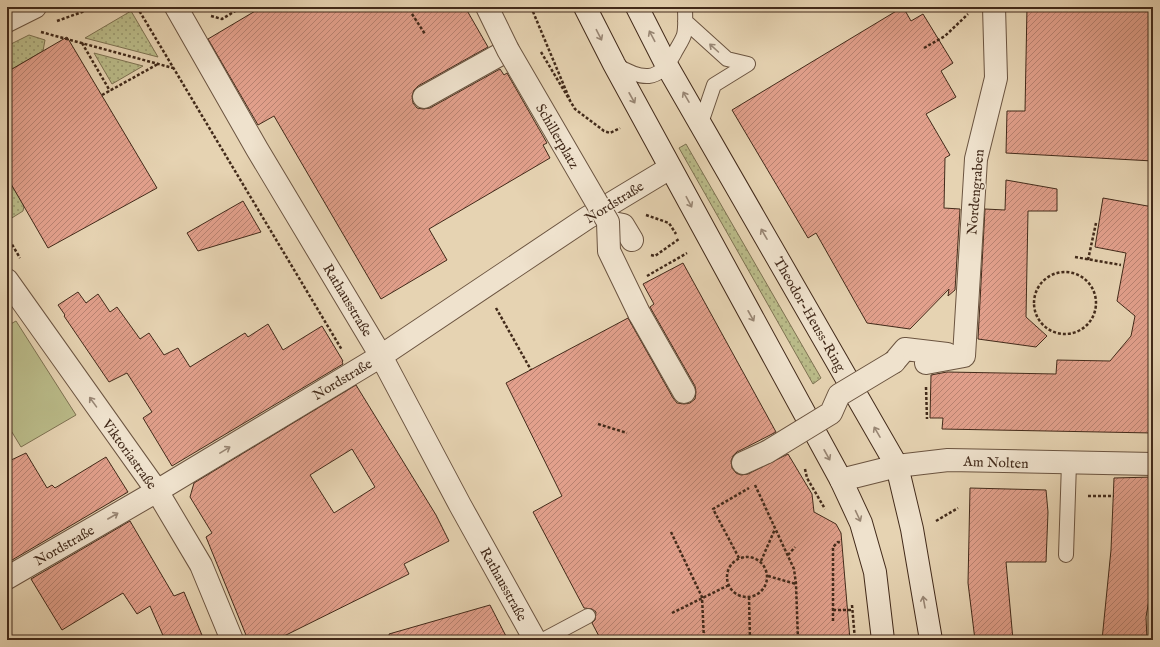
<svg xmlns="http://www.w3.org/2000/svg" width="1160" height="647" viewBox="0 0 1160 647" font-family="'IM FELL English',serif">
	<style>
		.grass { fill: url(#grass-dots); stroke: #7e7252 }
		.green { fill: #babb89; stroke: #7e7252 }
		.building { fill: url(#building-hatch); stroke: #422a1a; fill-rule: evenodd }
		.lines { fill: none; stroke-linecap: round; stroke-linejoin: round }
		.lane-casing { stroke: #6b5440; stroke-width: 16 }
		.street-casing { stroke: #6b5440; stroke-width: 24 }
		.secondary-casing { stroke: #422a1a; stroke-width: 24 }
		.path { stroke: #422a1a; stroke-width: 2.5; stroke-dasharray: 3 2; stroke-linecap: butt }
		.lane { stroke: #efe2cd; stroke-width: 14 }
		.street { stroke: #efe2cd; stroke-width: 22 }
		.secondary { stroke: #efe2cd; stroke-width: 22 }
		.street-bridge-casing { stroke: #6b5440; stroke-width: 24; stroke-linecap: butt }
		.street-bridge { stroke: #efe2cd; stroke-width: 22 }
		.oneway { stroke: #988674 }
		.labels { text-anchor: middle; stroke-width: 3; stroke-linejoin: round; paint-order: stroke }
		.street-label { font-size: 14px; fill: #422a1a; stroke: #efe2cd }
	</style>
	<defs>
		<pattern id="grass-dots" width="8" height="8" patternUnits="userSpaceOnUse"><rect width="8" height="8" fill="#babb89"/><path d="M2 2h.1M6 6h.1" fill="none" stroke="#99986f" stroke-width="1.8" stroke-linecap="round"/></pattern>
		<pattern id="building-hatch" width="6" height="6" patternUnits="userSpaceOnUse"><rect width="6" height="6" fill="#e2a08c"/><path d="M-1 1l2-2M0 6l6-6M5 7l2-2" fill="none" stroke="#b98372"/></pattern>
	</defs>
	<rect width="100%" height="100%" fill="#e6d3b2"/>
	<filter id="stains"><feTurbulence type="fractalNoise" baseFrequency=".005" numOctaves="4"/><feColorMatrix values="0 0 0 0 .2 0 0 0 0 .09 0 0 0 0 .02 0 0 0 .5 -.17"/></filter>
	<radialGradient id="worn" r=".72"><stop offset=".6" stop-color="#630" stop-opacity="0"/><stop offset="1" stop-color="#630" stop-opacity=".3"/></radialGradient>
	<!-- grass -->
	<path class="grass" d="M131,11L158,57L85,38Z
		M29,35L45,40L43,51L7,72V46Z
		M94,53L143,66L112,84Z
		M686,144L821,378L813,384L679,148Z
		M7,177L24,206L23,211L7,221Z"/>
	<!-- green -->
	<path class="green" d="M16,321L76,415L21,447L7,424V326Z"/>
	<!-- building -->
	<path class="building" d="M262,7H465L488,47L418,86L414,90L412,96L413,103L417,108L423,109L430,108L500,69L504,75L507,73L547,143L543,145L550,158L429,229L447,260L381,299L274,116L258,125L208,39Z
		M903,7L911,21L923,14L953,63L941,71L956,97L926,114L950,155L945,158L944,208L960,209L955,290L948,296L949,289L910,329L867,323L816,233L808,238L732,110Z
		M1027,7H1153V161L1006,153L1007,111H1025Z
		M67,37L157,188L48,248L7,177V72Z
		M1006,180L1057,189V211H1028L1026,317L1047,336L1036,347L978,339L985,209L1005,210Z
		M1103,198L1153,207V433L942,429L943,418H930L931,375L947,372L1056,374L1057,360L1110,361L1131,336L1135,316L1117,301L1126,253L1095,247Z
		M243,201L261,232L198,251L187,233Z
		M683,263L776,432L737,452L733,456L731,461L732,468L736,473L741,475L748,474L788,454L812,494L814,512L836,524L841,533L850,640H601L592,623L595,620L596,612L592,609L584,608L533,512L562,496L506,383L628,318L673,398L677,403L684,404L690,403L695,399L696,392L695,386L650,307L654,304L643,284Z
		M78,292L86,303L98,294L110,312L117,307L140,339L149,333L164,355L178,348L190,367L245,333L248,337L268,324L283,350L322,326L343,361L342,362L343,364L172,466L143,418L152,412L127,373L109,382L64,316L65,315L58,305Z
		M356,385L436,515L449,541L404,564L409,574L276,640H248L206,537L212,533L190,497L194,483ZM352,449L375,487L334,513L310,475Z
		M26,453L47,488L52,485L55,488L106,457L128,492L7,563V462Z
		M1153,477V577L1146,617L1147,640H1102L1111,550L1114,478Z
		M970,488L1046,490L1048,512L1046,562H1006L1013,640H975L968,583Z
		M130,521L174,596L184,592L204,640H165L150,606L137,614L123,593L62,630L31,579Z
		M490,605L508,640H390L389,634Z"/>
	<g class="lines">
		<!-- lane casing -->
		<g class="lane-casing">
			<path id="lane" d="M685,21L727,59L748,64
				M616,65C642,80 658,83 674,54C677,48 682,41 684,35C686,27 685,15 685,7
				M701,123L714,85L748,64
				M1066,555L1069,463
				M543,640L588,616"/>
		</g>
		<!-- street casing -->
		<g class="street-casing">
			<path id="street" d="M176,7L257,149L381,356L460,505L535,640
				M7,21L35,7
				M424,97L508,50
				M608,222L623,225L632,240
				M7,280L157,491L201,565L232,640
				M639,313L684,392
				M894,362L905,349L947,354
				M926,363L964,356L976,159L996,78L994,7
				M743,463L767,452
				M841,480L897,466L948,460L1153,464
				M7,578L157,491L381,356L587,218L670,168"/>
		</g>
		<!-- secondary casing -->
		<g class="secondary-casing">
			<path id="secondary" d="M585,7L614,64L841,480L861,523L875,572L883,640
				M637,7L667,66L897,466L912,529L931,640"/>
		</g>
		<!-- path -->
		<path class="path" d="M137,7L342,350
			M531,7L570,100
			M412,14L425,34
			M211,16L222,19L242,7
			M57,21L96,7
			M41,32L173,68
			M82,43L110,91
			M924,48L945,36L968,14
			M541,52L575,109L604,131L610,133L620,128
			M102,95L158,64
			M646,215L669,223L676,234
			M7,236L20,258
			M651,255L655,256L679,239
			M1075,257L1121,265
			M1088,260L1096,223
			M1034 303a31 31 0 1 1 62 0a31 31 0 1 1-62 0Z
			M647,276L687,253
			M496,308L531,370
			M926,387L927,419
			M598,424L627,433
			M805,469L807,478L825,509
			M755,485L794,569L796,584L798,640
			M1088,496H1114
			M936,521L958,508
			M671,532L702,597L704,640
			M788,555L795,547
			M727 577a20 20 0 1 1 40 0a20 20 0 1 1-40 0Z
			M739,558L713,509L749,488
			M761,561L775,529
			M768,576L796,584
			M749,597L750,640
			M852,605L855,640
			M833,610H851
			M672,613L729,585
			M833,621V547L838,542L841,543"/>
		<!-- lane -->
		<use href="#lane" class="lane"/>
		<!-- street -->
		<use href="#street" class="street"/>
		<!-- secondary -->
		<use href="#secondary" class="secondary"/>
		<!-- street-bridge casing -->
		<g class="street-bridge-casing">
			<path id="street-bridge" d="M487,7L508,50L608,222L609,251L639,313
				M767,452L831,413L839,395L894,362"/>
		</g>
		<!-- street-bridge -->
		<use href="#street-bridge" class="street-bridge"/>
	</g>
	<!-- one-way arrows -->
	<defs><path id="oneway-shaft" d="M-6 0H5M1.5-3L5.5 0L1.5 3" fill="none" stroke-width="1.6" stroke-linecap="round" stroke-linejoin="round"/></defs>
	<g class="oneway">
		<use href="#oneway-shaft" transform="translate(599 35) rotate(63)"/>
		<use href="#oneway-shaft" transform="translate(652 36) rotate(-118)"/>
		<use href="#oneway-shaft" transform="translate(714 48) rotate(-138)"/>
		<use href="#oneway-shaft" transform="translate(686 97) rotate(-120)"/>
		<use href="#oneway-shaft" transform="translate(632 98) rotate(61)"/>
		<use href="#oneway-shaft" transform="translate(689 202) rotate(62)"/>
		<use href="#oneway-shaft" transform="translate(764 234) rotate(-120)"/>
		<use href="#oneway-shaft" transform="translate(751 316) rotate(61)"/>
		<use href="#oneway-shaft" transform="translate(93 402) rotate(-126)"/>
		<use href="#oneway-shaft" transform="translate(877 432) rotate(-120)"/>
		<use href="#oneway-shaft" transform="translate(225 450) rotate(-31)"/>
		<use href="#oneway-shaft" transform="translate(827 455) rotate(61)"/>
		<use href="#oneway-shaft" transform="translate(113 516) rotate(-30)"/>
		<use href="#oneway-shaft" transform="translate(858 516) rotate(65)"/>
		<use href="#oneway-shaft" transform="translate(924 602) rotate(-100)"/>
	</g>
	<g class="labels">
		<!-- street labels -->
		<g class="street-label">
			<text transform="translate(558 136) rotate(60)" y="5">Schillerplatz</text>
			<text transform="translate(975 192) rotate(-85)" y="5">Nordengraben</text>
			<text transform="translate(614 202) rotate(-32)" y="5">Nordstraße</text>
			<text transform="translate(348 300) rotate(59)" y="5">Rathausstraße</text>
			<text transform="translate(810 314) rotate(60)" y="5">Theodor-Heuss-Ring</text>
			<text transform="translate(342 379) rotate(-31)" y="5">Nordstraße</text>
			<text transform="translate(130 454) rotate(54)" y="5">Viktoriastraße</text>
			<text transform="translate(996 462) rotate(2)" y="5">Am Nolten</text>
			<text transform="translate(64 545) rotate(-30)" y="5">Nordstraße</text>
			<text transform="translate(504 584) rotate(61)" y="5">Rathausstraße</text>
		</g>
	</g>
	<!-- margin -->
	<rect width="1160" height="647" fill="none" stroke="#e6d3b2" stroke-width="24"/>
	<rect x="8" y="8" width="1144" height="631" fill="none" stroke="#422a1a" stroke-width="2"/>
	<rect x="12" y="12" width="1136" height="623" fill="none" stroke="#422a1a"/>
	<rect width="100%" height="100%" filter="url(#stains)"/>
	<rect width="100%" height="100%" fill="url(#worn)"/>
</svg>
